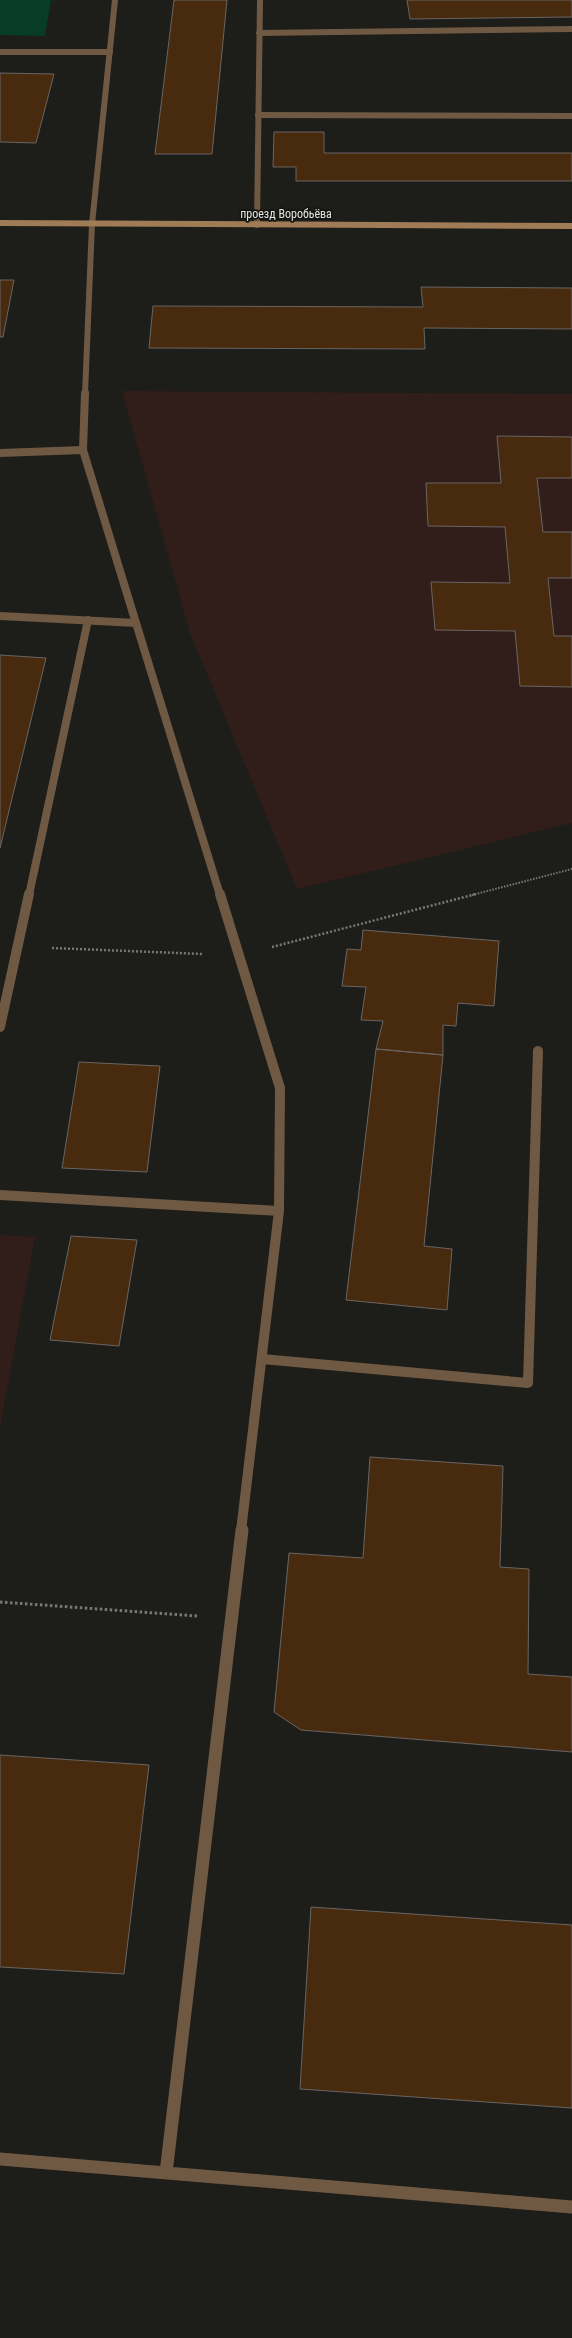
<svg xmlns="http://www.w3.org/2000/svg" width="572" height="2338" viewBox="0 0 572 2338" font-family="'Roboto Condensed',sans-serif">
	<style>
		.education { fill: #311e1b }
		.green { fill: #073d26 }
		.building { fill: #482b0e; stroke: #696563 }
		.lines { fill: none; stroke-linecap: round; stroke-linejoin: round }
		.path-far2 { stroke: #787875; stroke-width: 2; stroke-dasharray: 1.5 1.5; stroke-linecap: butt }
		.path-far1 { stroke: #787875; stroke-width: 2.5; stroke-dasharray: 2 2; stroke-linecap: butt }
		.path { stroke: #787875; stroke-width: 3; stroke-dasharray: 2.5 2.5; stroke-linecap: butt }
		.lane-far3 { stroke: #6f5942; stroke-width: 6 }
		.lane-far2 { stroke: #6f5942; stroke-width: 8 }
		.lane-far1 { stroke: #6f5942; stroke-width: 10 }
		.lane { stroke: #6f5942; stroke-width: 13 }
		.street { stroke: #6f5942; stroke-width: 6 }
		.secondary { stroke: #9f7b56; stroke-width: 6 }
		.labels { text-anchor: middle; stroke-width: 3.5; stroke-linejoin: round; paint-order: stroke }
		.far-street-label { font-size: 12px; fill: #e4e4e2; stroke: #141411 }
	</style>
	<rect width="100%" height="100%" fill="#1d1d1a"/>
	<!-- education -->
	<path class="education" d="M122,391L572,394V823L297,889L190,633Z
		M0,1235L35,1237L0,1428Z"/>
	<!-- green -->
	<path class="green" d="M0,0H51L45,36L0,35Z"/>
	<!-- building -->
	<path class="building" d="M174,0H227L212,154H155Z
		M407,0H572V17L410,19Z
		M0,73L54,74L36,143L0,142Z
		M274,132H324V153H572V181H296V167H273Z
		M0,280H14L3,337H0Z
		M421,287L572,288V329L424,328L425,349L149,348L153,306L423,307Z
		M497,436L572,437V478H537L543,532H572V578H548L554,636H572V687L520,686L515,631L435,630L431,582L510,583L505,527L428,526L426,483H501Z
		M0,655L46,658L0,848Z
		M363,930L499,941L494,1006L458,1003L456,1026L443,1025V1055L376,1049L383,1021L361,1020L366,987L342,986L347,949L361,950Z
		M376,1049L443,1055L424,1246L452,1249L447,1310L346,1300Z
		M79,1062L160,1066L147,1172L62,1168Z
		M71,1236L137,1240L119,1346L50,1340Z
		M370,1457L503,1466L500,1567L529,1569L528,1674L572,1677V1752L301,1730L274,1712L289,1553L363,1558Z
		M0,1755L149,1765L124,1974L0,1967Z
		M311,1907L572,1925V2108L300,2089Z"/>
	<g class="lines">
		<!-- path-far2 -->
		<path class="path-far2" d="M472,895L572,869"/>
		<!-- path-far1 -->
		<path class="path-far1" d="M272,947L476,894
			M52,948L203,954"/>
		<!-- path -->
		<path class="path" d="M0,1602L197,1616"/>
		<!-- lane-far3 -->
		<path class="lane-far3" d="M0,52H110
			M258,115L572,116
			M85,394L92,224"/>
		<!-- lane-far2 -->
		<path class="lane-far2" d="M0,453L83,450
			M0,616L136,623L83,450L85,393
			M136,623L220,895
			M29,895L88,620"/>
		<!-- lane-far1 -->
		<path class="lane-far1" d="M0,1027L29,894
			M0,1195L279,1211L280,1088L220,894
			M262,1359L528,1383L538,1051
			M241,1531L279,1211"/>
		<!-- lane -->
		<path class="lane" d="M0,2159L572,2207
			M166,2173L242,1530"/>
		<!-- street -->
		<path class="street" d="M259,33L572,29
			M92,224L115,0
			M257,225L260,0"/>
		<!-- secondary -->
		<path class="secondary" d="M0,223L572,226"/>
	</g>
	<g class="labels">
		<!-- far-street labels -->
		<g class="far-street-label">
			<text x="286" y="218">проезд Воробьёва</text>
		</g>
	</g>
</svg>
